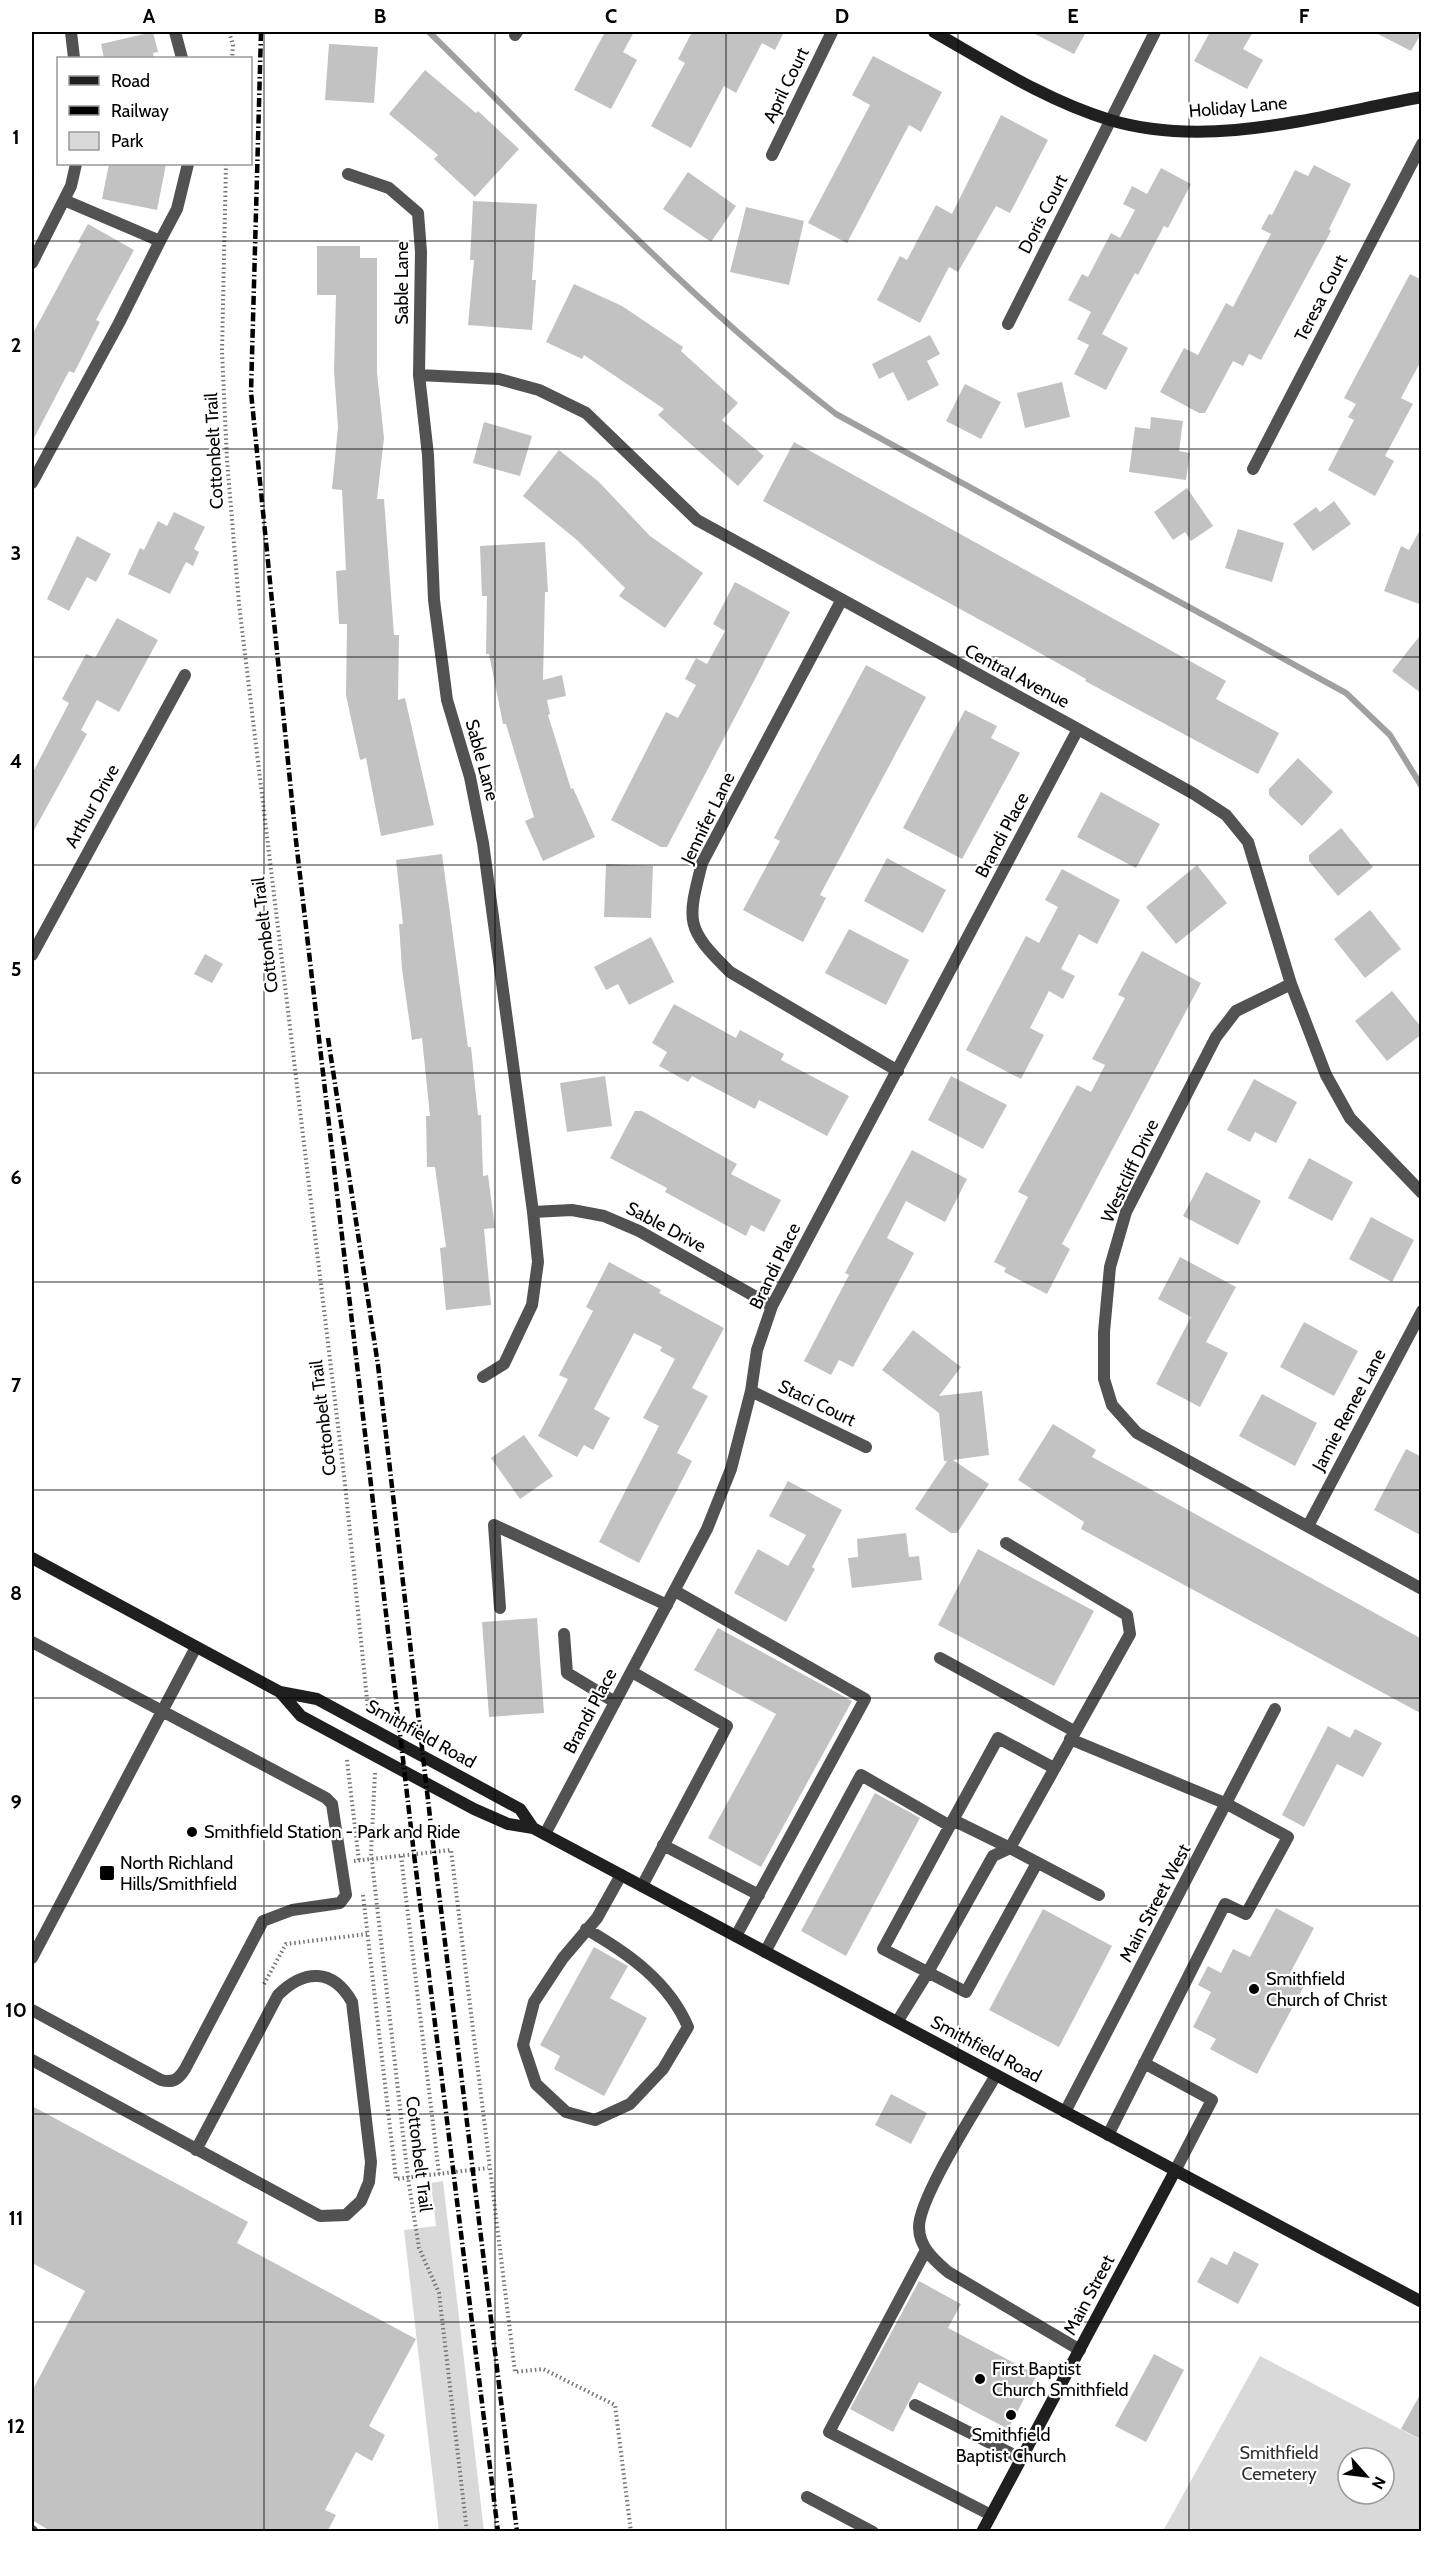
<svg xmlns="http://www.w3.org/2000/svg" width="1453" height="2563" viewBox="0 0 1453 2563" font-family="Cabin,sans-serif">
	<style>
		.green { fill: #d9d9d9; fill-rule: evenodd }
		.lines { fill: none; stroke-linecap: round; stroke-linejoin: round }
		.stream { stroke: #a0a0a0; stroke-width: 6 }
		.building { fill: #c2c2c2 }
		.path { stroke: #747474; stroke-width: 4; stroke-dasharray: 1.5 3; stroke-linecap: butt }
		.lane { stroke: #525252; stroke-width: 12 }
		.street { stroke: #525252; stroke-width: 12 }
		.secondary { stroke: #1f1f1f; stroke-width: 12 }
		.rail { stroke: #000; stroke-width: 4.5; stroke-dasharray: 9 3 1.5 3; stroke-linecap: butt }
		.grid { fill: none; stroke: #000; stroke-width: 1.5; stroke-opacity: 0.55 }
		.poi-dot { fill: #000; stroke: #fff; stroke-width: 2 }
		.labels { text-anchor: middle; stroke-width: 4.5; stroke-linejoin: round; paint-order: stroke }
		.street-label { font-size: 18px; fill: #000; stroke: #fff }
		.poi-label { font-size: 18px; fill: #000; stroke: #fff; text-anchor: start }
		.park-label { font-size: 18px; fill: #303030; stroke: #fff }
		.neatline { fill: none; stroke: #000; stroke-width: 2 }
		.grid-label { font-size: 20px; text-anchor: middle; font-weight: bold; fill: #000 }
	</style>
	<rect width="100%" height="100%" fill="#fff"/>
	<!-- green -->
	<path class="green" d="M443,2181L484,2531H439L404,2230L436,2226L431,2183Z
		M1260,2356L1421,2440V2531H1163ZM1348,2458H1384V2494H1348Z"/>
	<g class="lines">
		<!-- stream -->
		<path class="stream" d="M429,32C561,162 689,300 836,414L1346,693L1390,735L1422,787"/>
	</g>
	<!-- building -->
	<path class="building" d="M153,32L158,52L153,53L154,58H104L101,44Z
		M605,32H634L623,52L637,60L611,109L574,90Z
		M692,32H784L775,50L762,43L736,93L724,86L691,148L651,126L685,63L678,59Z
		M1031,32H1086L1074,54Z
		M1210,32H1253L1243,49L1263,60L1247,89L1194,61Z
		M1374,32H1422L1411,51Z
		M329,44L378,47L374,103L325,100Z
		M873,56L942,92L921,132L909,125L847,243L808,223L870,105L852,95Z
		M425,70L476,113L478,111L519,149L475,197L434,159L438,155L389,114Z
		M1001,115L1048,140L1010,213L996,206L958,272L949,267L920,323L877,300L900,256L907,260L936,205L952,214Z
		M109,164H166L157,210L102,199Z
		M1314,165L1351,184L1329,229L1331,231L1261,360L1249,354L1243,366L1233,361L1205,413H1199L1160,392L1184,348L1198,355L1226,303L1233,307L1271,234L1261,229L1269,214L1272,215L1295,170L1308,176Z
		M1161,168L1191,184L1168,228L1164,226L1138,275L1135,273L1102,334L1128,348L1106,390L1074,374L1089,345L1077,339L1091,312L1068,300L1082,274L1088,277L1111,233L1120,238L1135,210L1123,204L1132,186L1147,194Z
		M688,172L736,206L711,242L663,209Z
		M473,201L537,204L532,280H536L532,330L468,325L474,260H470Z
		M746,207L804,221L789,285L730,272Z
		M88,224L134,250L96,320L100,322L74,373L69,371L32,442V335L81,244L78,242Z
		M317,246H360V258H377V373L384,438L377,499H384L394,635H399L398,700L405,698L434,825L381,836L366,758L360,760L346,695L347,624H339L336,571L346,570L342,490L332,489L338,427L334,371L336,295H317Z
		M1410,274L1422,280V359L1401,398L1413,404L1385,456L1394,461L1375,496L1328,470L1354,420L1348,417L1356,404L1344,398Z
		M574,284L622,306L683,347L681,351L738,403L722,420L764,456L738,486L658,415L664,409L584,355L582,359L546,342Z
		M930,335L940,354L927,361L939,385L908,401L893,372L879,379L872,364Z
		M1062,382L1070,417L1025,428L1017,393Z
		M965,384L1001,402L981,439L946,421Z
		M1151,417L1183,421L1179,451L1190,453L1186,480L1129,472L1135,427L1150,429Z
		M484,422L532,436L520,476L473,463Z
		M794,442L1226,681L1216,699L1279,733L1258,774L1085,681L1086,679L1022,643L763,501Z
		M559,450L599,482L650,536L703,573L665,628L619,596L625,588L577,540L523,496Z
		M1187,488L1213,526L1191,541L1185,532L1173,540L1154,512Z
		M1334,501L1351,524L1313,551L1293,524L1316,507L1320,512Z
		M174,512L205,527L194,549L199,552L193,566L186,562L170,594L128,574L140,548L144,550L158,521L167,526Z
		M1422,526V605L1384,591L1401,546L1409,550Z
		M1238,529L1284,543L1272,582L1225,568Z
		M77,536L111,554L96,582L87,577L69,611L47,599Z
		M545,542L548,592H545L543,680L562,675L566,696L547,700L550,714L548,715L571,789L573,788L595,837L543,861L525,821L534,817L506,724H503L489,654H486L487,596H482L480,546Z
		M735,582L790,612L667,847H661L611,820L666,712L678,718L696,685L685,679L696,658L707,664L725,631L713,624Z
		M117,618L158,640L119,712L97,700L81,730L87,734L32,834V774L69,703L62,699L86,654L95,658Z
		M1422,633V694L1392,671Z
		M866,665L926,697L820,895L826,898L803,942L743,910L780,841L774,838Z
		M965,710L997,726L991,738L1020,753L962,859L903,828Z
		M1298,758L1333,792L1302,826L1269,795V789Z
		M1101,792L1160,824L1136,868L1077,837Z
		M1341,828L1373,867L1338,896L1309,861V855Z
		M442,854L468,1047H471L478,1115H481L483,1176L488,1175L495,1228L484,1229L491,1305L446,1310L440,1248L446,1247L435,1167H427L426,1116H430L422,1038L412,1040L402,969L399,924H403L396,860Z
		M887,858L946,890L923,933L864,901Z
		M606,864L653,866L651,918L604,917Z
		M1197,865L1227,903L1176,944L1146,907Z
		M1062,869L1120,900L1097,944L1079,934L1061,969L1075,976L1063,999L1049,991L1030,1028L1044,1035L1021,1079L966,1050L1026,936L1039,943L1058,907L1045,900Z
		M1370,910L1401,949L1365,978L1334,939Z
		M849,929L909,960L886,1005L825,973Z
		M651,937L674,982L629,1005L618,984L606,990L594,967Z
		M1142,951L1201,983L1062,1244L1070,1249L1047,1294L1004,1272L1006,1268L994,1262L1028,1197L1018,1192L1077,1085L1091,1092L1105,1065L1092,1059L1125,998L1118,995Z
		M205,954L223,964L212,983L194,974Z
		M1392,991L1422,1028V1034L1387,1061L1355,1021Z
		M674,1004L736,1038L740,1030L784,1054L781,1060L849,1096L827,1136L759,1100L755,1109L692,1076L688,1082L659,1066L667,1052L652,1043Z
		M605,1076L612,1126L567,1132L560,1083Z
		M951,1076L1007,1105L983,1149L928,1120Z
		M1254,1079L1297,1102L1276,1143L1255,1132L1250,1142L1227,1130Z
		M635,1111H642L737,1164L731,1174L781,1200L764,1232L751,1225L746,1236L665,1192L667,1188L610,1158Z
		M912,1150L967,1179L945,1222L906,1201L887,1238L914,1253L853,1367L839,1360L831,1375L804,1361L849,1275L845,1273Z
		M1309,1158L1353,1182L1332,1221L1288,1198Z
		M1206,1172L1261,1201L1238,1245L1183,1216Z
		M1371,1217L1414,1240L1392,1282L1349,1259Z
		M1180,1257L1236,1287L1206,1342L1228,1353L1200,1407L1156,1384L1191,1317L1158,1299Z
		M609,1262L661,1290L659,1293L724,1328L692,1388L708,1396L677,1453L692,1461L639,1563L599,1542L659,1426L643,1418L675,1359L660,1351L662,1347L634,1333L594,1409L610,1418L593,1450L584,1445L577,1457L538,1436L568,1379L559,1375L593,1311L586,1307Z
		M1304,1322L1358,1351L1334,1396L1280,1367Z
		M913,1330L961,1367L939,1396L982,1391L989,1455L953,1460L989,1484L957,1533H951L915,1509L947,1461H944L939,1413L882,1370Z
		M1262,1394L1317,1423L1295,1466L1239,1436Z
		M1053,1424L1096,1450L1092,1457L1422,1639V1714L1081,1529L1084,1522L1018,1480Z
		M524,1435L553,1476L520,1499L491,1458Z
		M1406,1449L1422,1457V1536L1374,1510Z
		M788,1481L842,1510L812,1567L815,1569L786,1622L734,1593L758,1549L788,1566L806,1535L769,1516Z
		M906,1533L909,1557L919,1556L922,1580L852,1588L848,1558L858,1557L857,1539Z
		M978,1549L1094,1611L1054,1686L938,1625Z
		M537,1618L544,1713L489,1717L482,1622Z
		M718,1628L852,1701L761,1867L708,1838L776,1714L694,1670Z
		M1328,1726L1350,1738L1355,1729L1382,1743L1363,1777L1337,1764L1304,1827L1282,1815Z
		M875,1793L920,1818L846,1956L801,1931Z
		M1276,1908L1314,1928L1288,1977L1304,1986L1257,2074L1210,2049L1216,2039L1193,2027L1211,1992L1198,1985L1208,1966L1221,1973L1233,1949L1250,1957Z
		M1043,1909L1112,1946L1059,2047L989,2010Z
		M594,1947L628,1966L610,1998L647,2018L604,2096L554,2069L560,2056L540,2045Z
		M891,2094L927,2113L911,2144L875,2125Z
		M32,2106L248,2222L237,2243L416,2339L369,2426L385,2435L372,2461L356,2452L325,2510L336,2515L327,2532H52L32,2520V2391L85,2291L32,2263Z
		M1234,2251L1259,2264L1238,2304L1197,2282L1211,2257L1227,2265Z
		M919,2281L961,2304L948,2328L1037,2375L1008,2429L919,2382L893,2432L850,2409Z
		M1154,2354L1184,2370L1146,2442L1115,2426Z
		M1422,2391V2440L1401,2429Z"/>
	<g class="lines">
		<!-- path -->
		<path class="path" d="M229,32L233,45L232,58
			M226,164L222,351L227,460L239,604L345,1484L368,1709
			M32,174L35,176
			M347,1760L359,1861
			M375,1773L371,1853L408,2178L419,2248L439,2293L467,2532
			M401,1856L439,2174
			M354,1861L451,1850L515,2372L543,2369L615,2405L631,2532
			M363,1895L396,2179L488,2168
			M264,1984L286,1944L367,1934"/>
		<!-- lane -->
		<path class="lane" d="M71,32L74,58
			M175,32L182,58
			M64,200L160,241L177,209L188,164
			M32,263L71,186L76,164
			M32,483L119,323L160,241
			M1006,1543L1127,1615L1130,1634L1010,1848L953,1820L998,1738L1054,1768
			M675,1591L865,1699L736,1936
			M500,1608L494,1525L667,1605
			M564,1634L567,1673L615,1702
			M32,1642L326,1798L332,1804L346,1895L340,1903L292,1910L263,1921L185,2069C178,2080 173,2083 161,2080L32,2010
			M940,1658L1074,1731
			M632,1672L727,1726L642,1886
			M1070,1739L1227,1804L1288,1837L1246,1914L1225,1904L1108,2135
			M953,1820L883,1949L966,1992L1037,1863
			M663,1845L759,1895
			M586,1929C628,1953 669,1982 688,2027L663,2069L630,2104L595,2120L566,2112L536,2084L523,2045L534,2002L563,1958L597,1918L621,1875
			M765,1952L861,1775L950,1826
			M32,1958L196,1647
			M897,2022L928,1972L993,1856L1010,1848L1099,1895
			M32,2060L320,2216L346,2215L361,2201L369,2182L371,2162L352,2002C333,1968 304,1969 278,1995L196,2150
			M1144,2063L1212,2100L1175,2171
			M996,2075C979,2105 919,2197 919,2227C919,2247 934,2260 948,2272L1080,2350
			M926,2250L829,2432L991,2515
			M915,2405L1022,2459
			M32,2531V2532"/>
		<!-- street -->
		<path class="street" d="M515,35L517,32
			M772,155L832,32
			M348,174L389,188L418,213L421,252L419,375L428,455L434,600L447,700L470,777L483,843L533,1212L538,1262L532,1305L504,1364L483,1377
			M1008,324L1155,32
			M419,375L499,379L539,390L586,413L697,520L1078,729L1194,794L1226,815L1248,842L1291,984L1326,1075L1350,1118L1422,1193
			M1253,469L1422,144
			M841,601L702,863C687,922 685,928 730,972L898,1071
			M32,955L185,675
			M1291,984L1236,1011L1216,1037L1126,1212L1110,1267L1104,1332V1379L1112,1405L1137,1433L1422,1589
			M533,1212L572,1210L604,1216L639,1231L772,1306
			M751,1391L866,1447
			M1308,1526L1422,1311
			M545,1834L707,1529L731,1469L751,1391L757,1350L772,1306L1078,729
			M1065,2112L1275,1709
			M807,2497L873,2532"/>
		<!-- secondary -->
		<path class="secondary" d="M934,32C990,64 1047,101 1110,120C1211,150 1321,115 1422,97
			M32,1558L280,1692L317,1699L520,1809L533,1828
			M280,1692L301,1716L474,1809L508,1824L533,1828L1422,2302
			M982,2532L1175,2171"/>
		<!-- rail -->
		<path class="rail" d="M261,32L251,392L296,841L414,1854L498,2532
			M328,1038L378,1365L434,1852L517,2532"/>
	</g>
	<!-- grid -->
	<path class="grid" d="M264,32V2532M495,32V2532M726,32V2532M958,32V2532M1189,32V2532M32,241H1422M32,449H1422M32,657H1422M32,865H1422M32,1073H1422M32,1282H1422M32,1490H1422M32,1698H1422M32,1906H1422M32,2114H1422M32,2322H1422"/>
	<!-- markers -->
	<g class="poi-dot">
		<circle cx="192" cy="1832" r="6"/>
		<rect x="99" y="1865" width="16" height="16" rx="3"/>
		<circle cx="1254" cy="1989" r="6"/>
		<circle cx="980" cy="2379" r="6"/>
		<circle cx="1011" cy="2415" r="6"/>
	</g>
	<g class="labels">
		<!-- street labels -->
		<g class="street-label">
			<text transform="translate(786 85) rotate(-64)" y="6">April Court</text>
			<text transform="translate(1238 107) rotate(-5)" y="6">Holiday Lane</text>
			<text transform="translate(1043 214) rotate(-63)" y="6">Doris Court</text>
			<text transform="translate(402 283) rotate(-90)" y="6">Sable Lane</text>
			<text transform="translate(1321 298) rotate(-63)" y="6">Teresa Court</text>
			<text transform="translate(214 451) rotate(-93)" y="6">Cottonbelt Trail</text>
			<text transform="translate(1017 676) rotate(28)" y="6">Central Avenue</text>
			<text transform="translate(482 760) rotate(75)" y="6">Sable Lane</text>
			<text transform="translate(92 806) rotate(-61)" y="6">Arthur Drive</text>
			<text transform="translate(708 818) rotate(-64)" y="6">Jennifer Lane</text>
			<text transform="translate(1002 835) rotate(-62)" y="6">Brandi Place</text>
			<text transform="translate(265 935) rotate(-97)" y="6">Cottonbelt Trail</text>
			<text transform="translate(1130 1171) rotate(-65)" y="6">Westcliff Drive</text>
			<text transform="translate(666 1227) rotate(28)" y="6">Sable Drive</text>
			<text transform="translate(775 1266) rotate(-64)" y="6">Brandi Place</text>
			<text transform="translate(817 1403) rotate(26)" y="6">Staci Court</text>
			<text transform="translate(1349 1410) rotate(-62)" y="6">Jamie Renee Lane</text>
			<text transform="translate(323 1418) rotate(-97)" y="6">Cottonbelt Trail</text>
			<text transform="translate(590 1711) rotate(-62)" y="6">Brandi Place</text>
			<text transform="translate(421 1734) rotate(29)" y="6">Smithfield Road</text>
			<text transform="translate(1155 1903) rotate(-62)" y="6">Main Street West</text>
			<text transform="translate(986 2049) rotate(28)" y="6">Smithfield Road</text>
			<text transform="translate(419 2154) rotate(83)" y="6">Cottonbelt Trail</text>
			<text transform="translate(1089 2295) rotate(-62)" y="6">Main Street</text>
		</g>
		<!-- poi labels -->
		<g class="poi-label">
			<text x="204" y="1838">Smithfield Station - Park and Ride</text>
			<text x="120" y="1869">North Richland<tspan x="120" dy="21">Hills/Smithfield</tspan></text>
			<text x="1266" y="1985">Smithfield<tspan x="1266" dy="21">Church of Christ</tspan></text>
			<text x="992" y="2375">First Baptist<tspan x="992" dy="21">Church Smithfield</tspan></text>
			<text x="1011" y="2441" text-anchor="middle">Smithfield<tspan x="1011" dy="21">Baptist Church</tspan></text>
		</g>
		<!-- park labels -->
		<g class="park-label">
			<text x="1279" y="2459">Smithfield<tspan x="1279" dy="21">Cemetery</tspan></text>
		</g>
	</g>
	<!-- border -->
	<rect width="1453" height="2563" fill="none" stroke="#ffffff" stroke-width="66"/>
	<!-- legend -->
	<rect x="57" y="57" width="195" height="108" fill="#ffffff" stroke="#999999" stroke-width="1.5"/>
	<rect x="69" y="76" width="30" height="9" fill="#1f1f1f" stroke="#999999" stroke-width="1.5"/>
	<text x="111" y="87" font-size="18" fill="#000000">Road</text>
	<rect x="69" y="106" width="30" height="9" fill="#000000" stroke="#999999" stroke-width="1.5"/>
	<text x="111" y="117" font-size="18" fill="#000000">Railway</text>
	<rect x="69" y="132" width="30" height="18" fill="#d9d9d9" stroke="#999999" stroke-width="1.5"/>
	<text x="111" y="147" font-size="18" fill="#000000">Park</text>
	<!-- north arrow -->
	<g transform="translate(1366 2476) rotate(118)"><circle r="28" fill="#ffffff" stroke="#999999" stroke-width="1.5"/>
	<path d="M0-4.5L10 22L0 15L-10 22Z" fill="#000000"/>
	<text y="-9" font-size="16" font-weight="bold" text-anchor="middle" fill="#000000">N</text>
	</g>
	<rect x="33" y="33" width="1387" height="2497" class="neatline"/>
	<g class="grid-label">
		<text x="149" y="23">A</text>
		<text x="380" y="23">B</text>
		<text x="611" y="23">C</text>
		<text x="842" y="23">D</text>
		<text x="1073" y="23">E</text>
		<text x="1304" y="23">F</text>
		<text x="16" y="144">1</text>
		<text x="16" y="352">2</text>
		<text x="16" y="560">3</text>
		<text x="16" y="768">4</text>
		<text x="16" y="976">5</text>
		<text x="16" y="1184">6</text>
		<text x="16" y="1392">7</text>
		<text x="16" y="1600">8</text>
		<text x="16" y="1809">9</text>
		<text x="16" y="2017">10</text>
		<text x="16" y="2225">11</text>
		<text x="16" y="2433">12</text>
	</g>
</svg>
